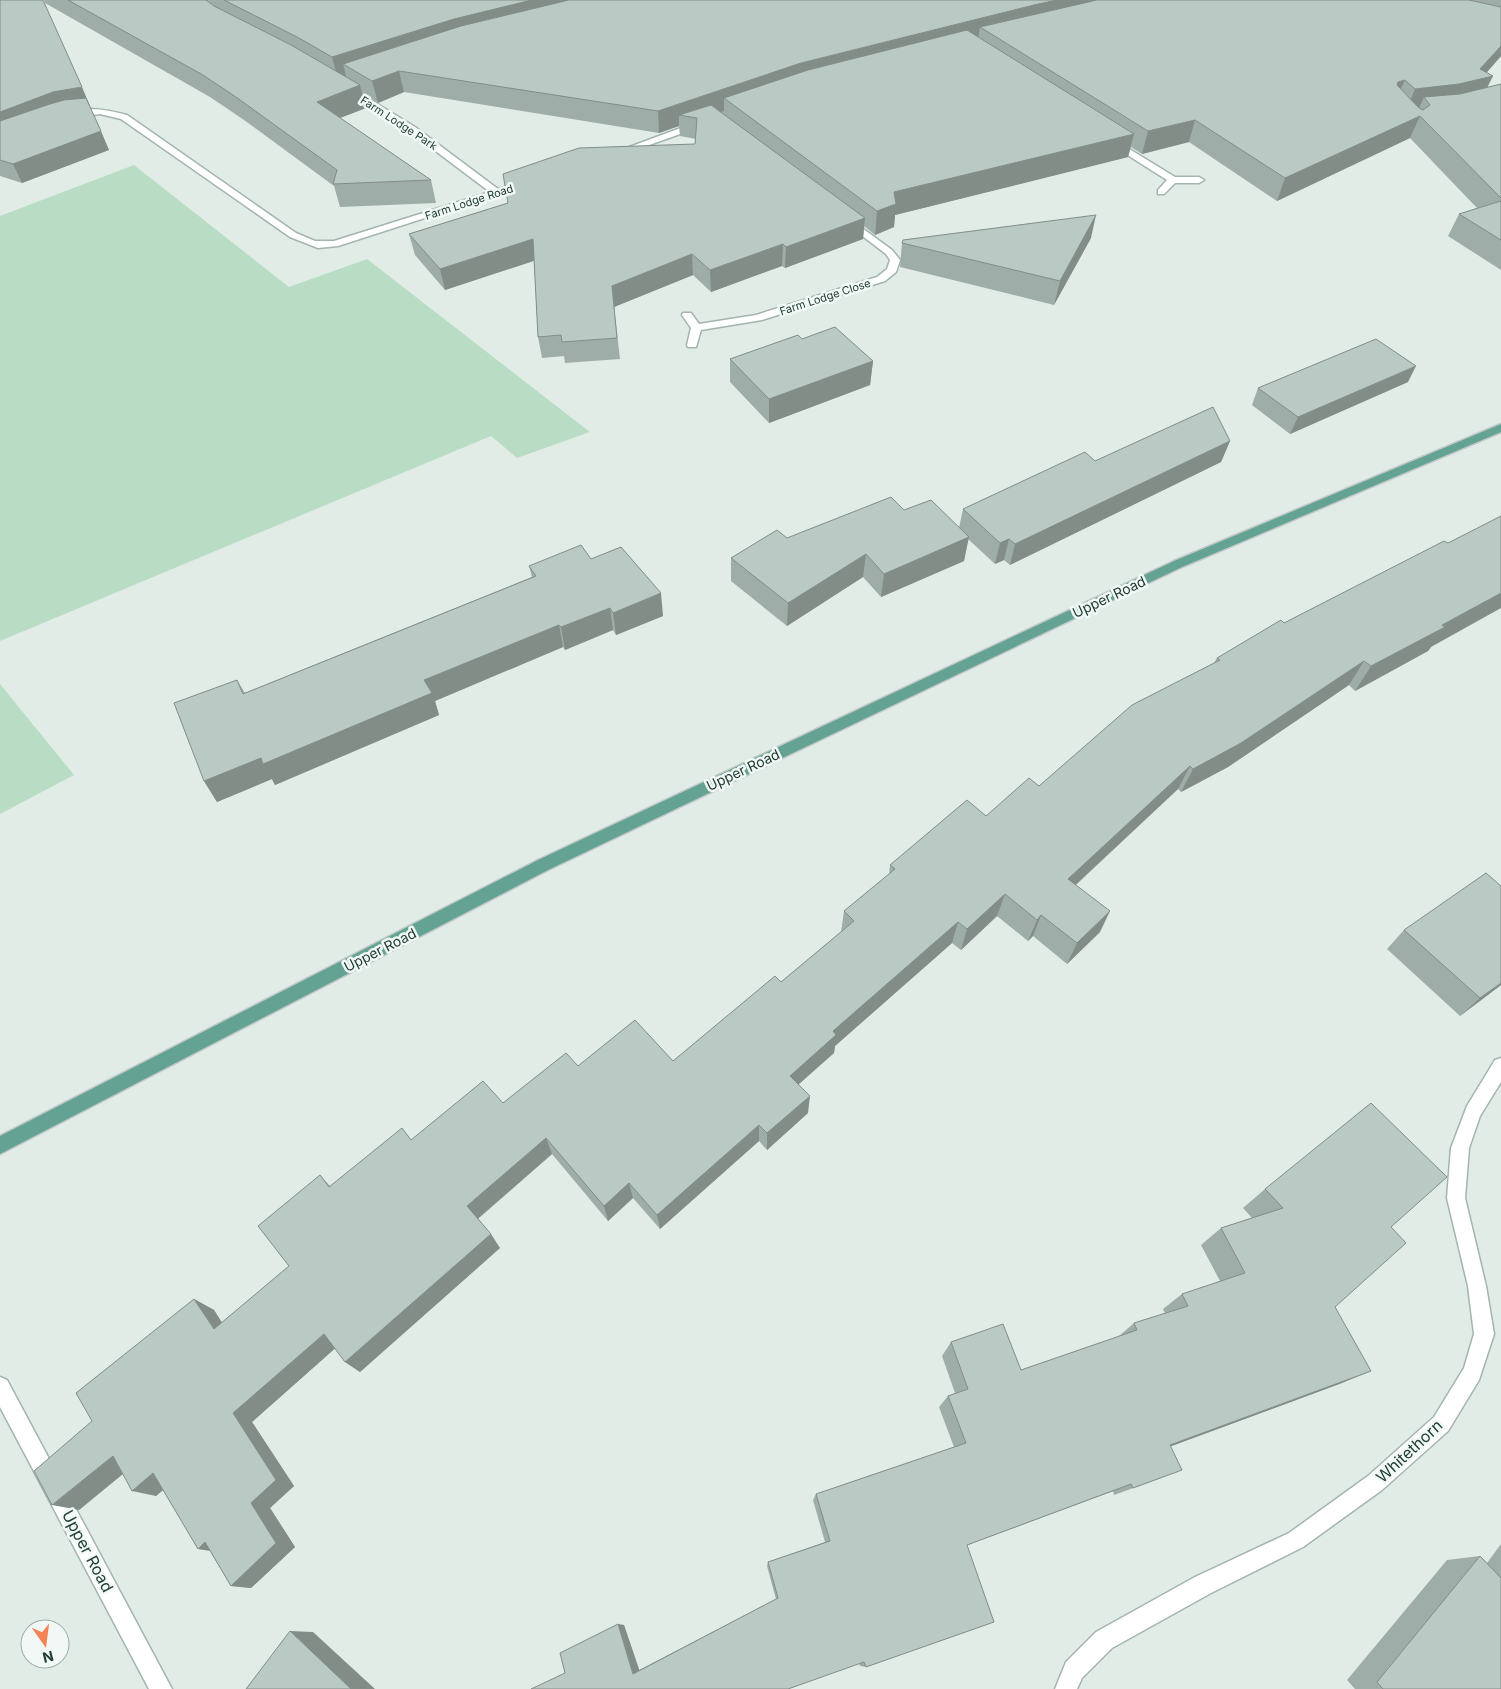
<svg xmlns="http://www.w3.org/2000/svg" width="1501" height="1689" viewBox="0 0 1501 1689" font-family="Inter,sans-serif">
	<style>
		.green { fill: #b9ddc4 }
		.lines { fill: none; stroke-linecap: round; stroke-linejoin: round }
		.minor-casing { stroke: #a4b4ae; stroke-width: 3 }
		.major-casing { stroke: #c1c9c7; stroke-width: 3 }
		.minor { fill: #fff; fill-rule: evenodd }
		.major { fill: #64a294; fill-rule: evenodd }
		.wall { fill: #9fada8 }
		.shaded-wall { fill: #828d88 }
		.building { fill: #b9c9c3; stroke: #828d88 }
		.labels { text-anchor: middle; stroke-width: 5; stroke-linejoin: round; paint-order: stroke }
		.far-street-label { font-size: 11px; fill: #213d36; stroke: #f1f8f5 }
		.street-label { font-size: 14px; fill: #213d36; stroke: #f1f8f5 }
		.near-street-label { font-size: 16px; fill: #213d36; stroke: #f1f8f5 }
	</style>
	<rect width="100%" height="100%" fill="#e1ece7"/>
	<!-- green -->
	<path class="green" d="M134,165L289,287L367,259L590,432L517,458L491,436L0,641V216Z
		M0,684L74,775L0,814Z"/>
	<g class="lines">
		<!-- minor casing -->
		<g class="minor-casing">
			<path id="minor" d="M345,88H351L415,127L498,189L525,181L530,184L338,246L318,248L290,237L121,119L100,114L73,118L69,115C83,104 111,111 127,115L296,233L315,241H334L490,192L409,131L345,92Z
				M697,122L700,123V127L621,155L618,156L613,153Z
				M1113,139L1175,177H1199L1204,180L1199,183H1175L1164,194H1158V190L1167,180L1110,144L1109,142Z
				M847,217L892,250L900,260L896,272L885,281L762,320L701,330L696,347H688L687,345L691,328L682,315L683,313H691L699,324L756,315L877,277L887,269L890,260L886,254L844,222V218Z
				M1501,1058V1082L1480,1116L1469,1148L1465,1198L1486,1286L1494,1334L1479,1380L1448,1431L1382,1490L1303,1547L1211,1593L1112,1648L1082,1678L1077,1689H1055L1066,1662L1096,1632L1195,1577L1289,1533L1368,1476L1434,1417L1464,1368L1474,1334L1468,1286L1447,1198L1451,1148L1467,1106L1495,1060Z
				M0,1377L7,1380L172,1689H149L0,1407Z"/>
		</g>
		<!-- major casing -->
		<g class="major-casing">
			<path id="major" d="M1501,424V432L1182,567L548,870L0,1154V1136L538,860L1174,561Z"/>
		</g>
		<!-- minor -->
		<use href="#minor" class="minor"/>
		<!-- major -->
		<use href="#major" class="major"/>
	</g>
	<!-- wall -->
	<path class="wall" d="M0,0L109,150L22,183L0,176Z
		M44,0H1501V56L1487,72L1488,87L1501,84V270L1448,236L1459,214L1477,208L1410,138L1277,201L1189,142L1142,154L1131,147L1128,157L895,215L894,227L875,235L864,226L863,239L785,268L782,266L711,292L693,275L614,307L620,359L565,363L564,356L542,358L538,337L534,261L445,290L415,255L409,234L695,144L696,139L680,136L679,126L659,133L404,92L378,103L362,94L366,108L340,118L431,180L436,203L340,207L334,186L244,120L210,97L45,3Z
		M1091,238L1054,305L900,267L902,243Z
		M802,339L873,361L870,385L769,423L730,382V359Z
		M1408,382L1290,434L1252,405L1258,388Z
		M1230,441L1221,462L1010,565L1004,560L995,564L968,539L964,561L881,597L863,577L787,626L731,581V558L787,538L904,510L959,528L963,509L1095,461Z
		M591,559L663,616L616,635L613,630L565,650L563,647L435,701L439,715L275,785L272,779L217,802L204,781L237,680L245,693L532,577L529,566Z
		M1284,623L1431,647L1428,651L1355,691L1349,685L1228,767L1181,792L1178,789L1076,885L1100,932L1067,964L1033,936L1028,941L997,916L961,950L952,943L835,1046L834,1053L798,1084L808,1113L767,1150L759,1141L660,1229L633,1198L608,1221L552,1154L478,1219L500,1248L360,1372L345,1362L335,1348L252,1422L294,1486L270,1508L295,1547L251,1588L231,1586L210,1551L198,1549L163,1490L156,1496L123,1474L79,1510L92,1421L194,1299L214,1310L222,1323L289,1266L320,1175L330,1186L411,1140L503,1103L578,1066L673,1061L781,982L841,932L844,911L889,875L890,865L986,816L1039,786L1214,663L1217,658Z
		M1404,930L1501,985L1460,1016L1387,949Z
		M1265,1189L1391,1227L1335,1307L1342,1383L1171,1446L1161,1478L1114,1495L1113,1491L967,1545L866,1667L860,1666L859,1663L565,1673L624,1625L639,1670L776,1599L767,1566L768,1562L825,1542L813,1500L816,1494L954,1447L939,1407L948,1396L955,1393L942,1356L951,1342L1021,1370L1118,1337L1134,1323L1165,1313L1163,1309L1182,1294L1220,1281L1201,1245L1221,1228L1252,1218L1243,1208Z
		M1501,1544V1689H1355L1347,1680L1447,1560L1480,1556L1487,1563Z"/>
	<!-- shaded-wall -->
	<path class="shaded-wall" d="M532,0H611L343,64L346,76L338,79L332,57L454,19Z
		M1057,0H1150L980,27L978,40L724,98V111L697,120V118L679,115V126L659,133L658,111L801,63L1034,5Z
		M1501,46V56L1481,79L1493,76L1482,98L1430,105L1424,97L1418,110L1406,111L1415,89L1480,69Z
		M399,71L404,92L378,103L372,81Z
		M1405,80L1395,102L1388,104L1398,82Z
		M360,85L366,108L324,124L317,102Z
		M82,87L90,106L0,135V112L53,92Z
		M1420,116L1410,138L1277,201L1285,178Z
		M1195,120L1189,142L1142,154L1148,131Z
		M101,131L109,150L22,183L13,164Z
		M1134,134L1128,157L895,215L894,227L875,235L877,211L894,192Z
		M1096,215L1091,238L1054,305L1060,281Z
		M865,218L863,239L785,268L786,247Z
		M533,239L536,260L445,290L440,269Z
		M783,244L782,266L711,292L710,270Z
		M692,254L693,275L614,307L612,286Z
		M873,361L870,385L769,423V399Z
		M1416,366L1408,382L1290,434L1298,417Z
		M1230,441L1221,462L1010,565L1015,544Z
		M969,537L964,561L881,597L884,574Z
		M1009,539L1004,560L995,564L1000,543Z
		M866,554L863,577L787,626L788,603Z
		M661,593L663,616L616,635L613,613Z
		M1501,593V608L1431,647L1428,651L1355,691L1371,666L1442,625Z
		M610,608L613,630L565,650L561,627Z
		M559,625L563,647L435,701L439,715L275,785L272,779L217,802L204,781L424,680Z
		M1364,661L1349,685L1228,767L1181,792L1193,769Z
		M1190,766L1178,789L1059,900L1068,879Z
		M1005,894L997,916L961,950L967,929Z
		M1110,911L1100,932L1067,964L1077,943Z
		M1041,915L1033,936L1028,941L1037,920Z
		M958,922L952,943L835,1046L834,1053L789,1093L790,1076L833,1031Z
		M1501,983V985L1460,1016L1480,998Z
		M810,1096L808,1113L767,1150V1133Z
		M759,1125V1141L660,1229L657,1215Z
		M546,1138L552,1154L476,1220L467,1206Z
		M629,1183L633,1198L608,1221L604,1206Z
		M491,1234L500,1248L360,1372L345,1362Z
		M194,1299L214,1310L233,1340L214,1329Z
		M324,1334L339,1345L252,1422L294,1486L270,1508L295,1547L251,1588L231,1586L233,1413Z
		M1371,1371L1342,1383L1150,1454L1170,1445Z
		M113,1456L136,1463L79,1510L52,1505Z
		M153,1473L176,1479L156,1496L132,1491Z
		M1131,1484L1113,1491L956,1549L967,1545Z
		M205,1542L220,1552L198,1549Z
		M618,1624L624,1625L640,1672L633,1674Z
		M290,1631L313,1632L375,1689H351Z"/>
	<!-- building -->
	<path class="building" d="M0,0H43L82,87L53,92L0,112Z
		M68,0H206L214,6L291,45L360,85L317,102L431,180L333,184L337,170L236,97L203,75Z
		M224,0H532L454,19L332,57L299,38Z
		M569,0H1057L1034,5L801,63L658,111L399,71L372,81L343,64L461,26Z
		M1097,0H1469L1501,7V46L1480,69L1493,76L1459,84L1415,89L1405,80L1398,82L1397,85L1419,108L1423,110L1430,105L1424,97L1460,94L1501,84V198L1420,116L1285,178L1195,120L1148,131L980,27Z
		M967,30L1134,134L894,192L896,204L877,211L724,98L808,70Z
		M86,98L101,131L13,164L0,160V121L50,104L64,100Z
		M711,105L865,218L786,247L783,244L710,270L692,254L612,286L617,338L562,342L561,335L538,337L533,239L440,269L409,234L508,203L503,174L579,148L695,144L697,118L679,115Z
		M1501,201V240L1459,214Z
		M1096,215L1060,281L902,243L903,240Z
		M835,327L873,361L769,399L730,359L798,335L802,339Z
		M1376,339L1416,366L1298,417L1258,388Z
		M1213,407L1230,441L1015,544L1009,539L1000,543L963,509L1085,452L1095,461Z
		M891,497L904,510L931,500L969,537L884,574L866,554L788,603L731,558L777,530L787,538Z
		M1501,516V593L1442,625L1445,627L1371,666L1364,661L1241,743L1193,769L1190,766L1068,879L1110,911L1077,943L1041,915L1037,920L1005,894L967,929L958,922L833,1031L836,1035L790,1076L810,1096L767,1133L759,1125L657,1215L629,1183L604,1206L546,1138L467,1206L491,1234L345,1362L324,1334L233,1413L276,1480L251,1503L276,1543L231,1586L205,1542L198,1549L153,1473L132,1491L113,1456L52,1505L34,1471L92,1421L76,1393L194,1299L214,1329L289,1266L258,1226L320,1175L329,1187L402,1128L411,1140L483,1081L503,1103L566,1053L578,1066L635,1020L673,1061L775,976L781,982L854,921L844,911L895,869L890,865L967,800L986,816L1029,778L1039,786L1132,705L1220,660L1217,658L1281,620L1284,623L1444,541L1448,543Z
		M581,545L591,559L621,547L661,593L613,613L610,608L561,627L559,625L424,680L432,693L263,764L261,758L204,781L174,703L237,680L243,694L536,576L529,566Z
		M1486,873L1501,886V983L1480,998L1404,930Z
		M1371,1103L1447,1177L1391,1227L1406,1243L1335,1307L1371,1371L1170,1445L1182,1470L1133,1488L1131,1484L967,1545L994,1622L866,1667L864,1662L788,1689H531L565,1673L560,1653L618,1624L633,1674L778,1598L768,1562L830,1541L816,1494L966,1443L948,1396L968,1389L951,1342L1003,1324L1021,1370L1137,1330L1134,1323L1188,1306L1182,1294L1245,1273L1221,1228L1283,1208L1265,1189Z
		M1480,1556L1501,1578V1689H1383L1377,1682Z
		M290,1631L351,1689H246Z"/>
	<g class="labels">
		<!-- far-street labels -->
		<g class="far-street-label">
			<text transform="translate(399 123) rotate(33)" y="4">Farm Lodge Park</text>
			<text transform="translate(469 202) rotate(-18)" y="4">Farm Lodge Road</text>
			<text transform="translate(825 297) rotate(-18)" y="4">Farm Lodge Close</text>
		</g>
		<!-- street labels -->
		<g class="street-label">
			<text transform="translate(1109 597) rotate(-25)" y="5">Upper Road</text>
			<text transform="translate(743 770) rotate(-25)" y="5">Upper Road</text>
			<text transform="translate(380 950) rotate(-27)" y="5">Upper Road</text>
		</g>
		<!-- near-street labels -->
		<g class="near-street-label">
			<text transform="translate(1409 1451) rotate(-43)" y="6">Whitethorn</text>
			<text transform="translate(88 1551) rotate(62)" y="6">Upper Road</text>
		</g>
	</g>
	<!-- north arrow -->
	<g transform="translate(45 1644) rotate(166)"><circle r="24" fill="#f1f8f5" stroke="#9eada9"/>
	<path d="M0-4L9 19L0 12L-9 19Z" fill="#f48356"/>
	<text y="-8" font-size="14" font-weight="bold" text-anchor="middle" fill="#213d36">N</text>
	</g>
</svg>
